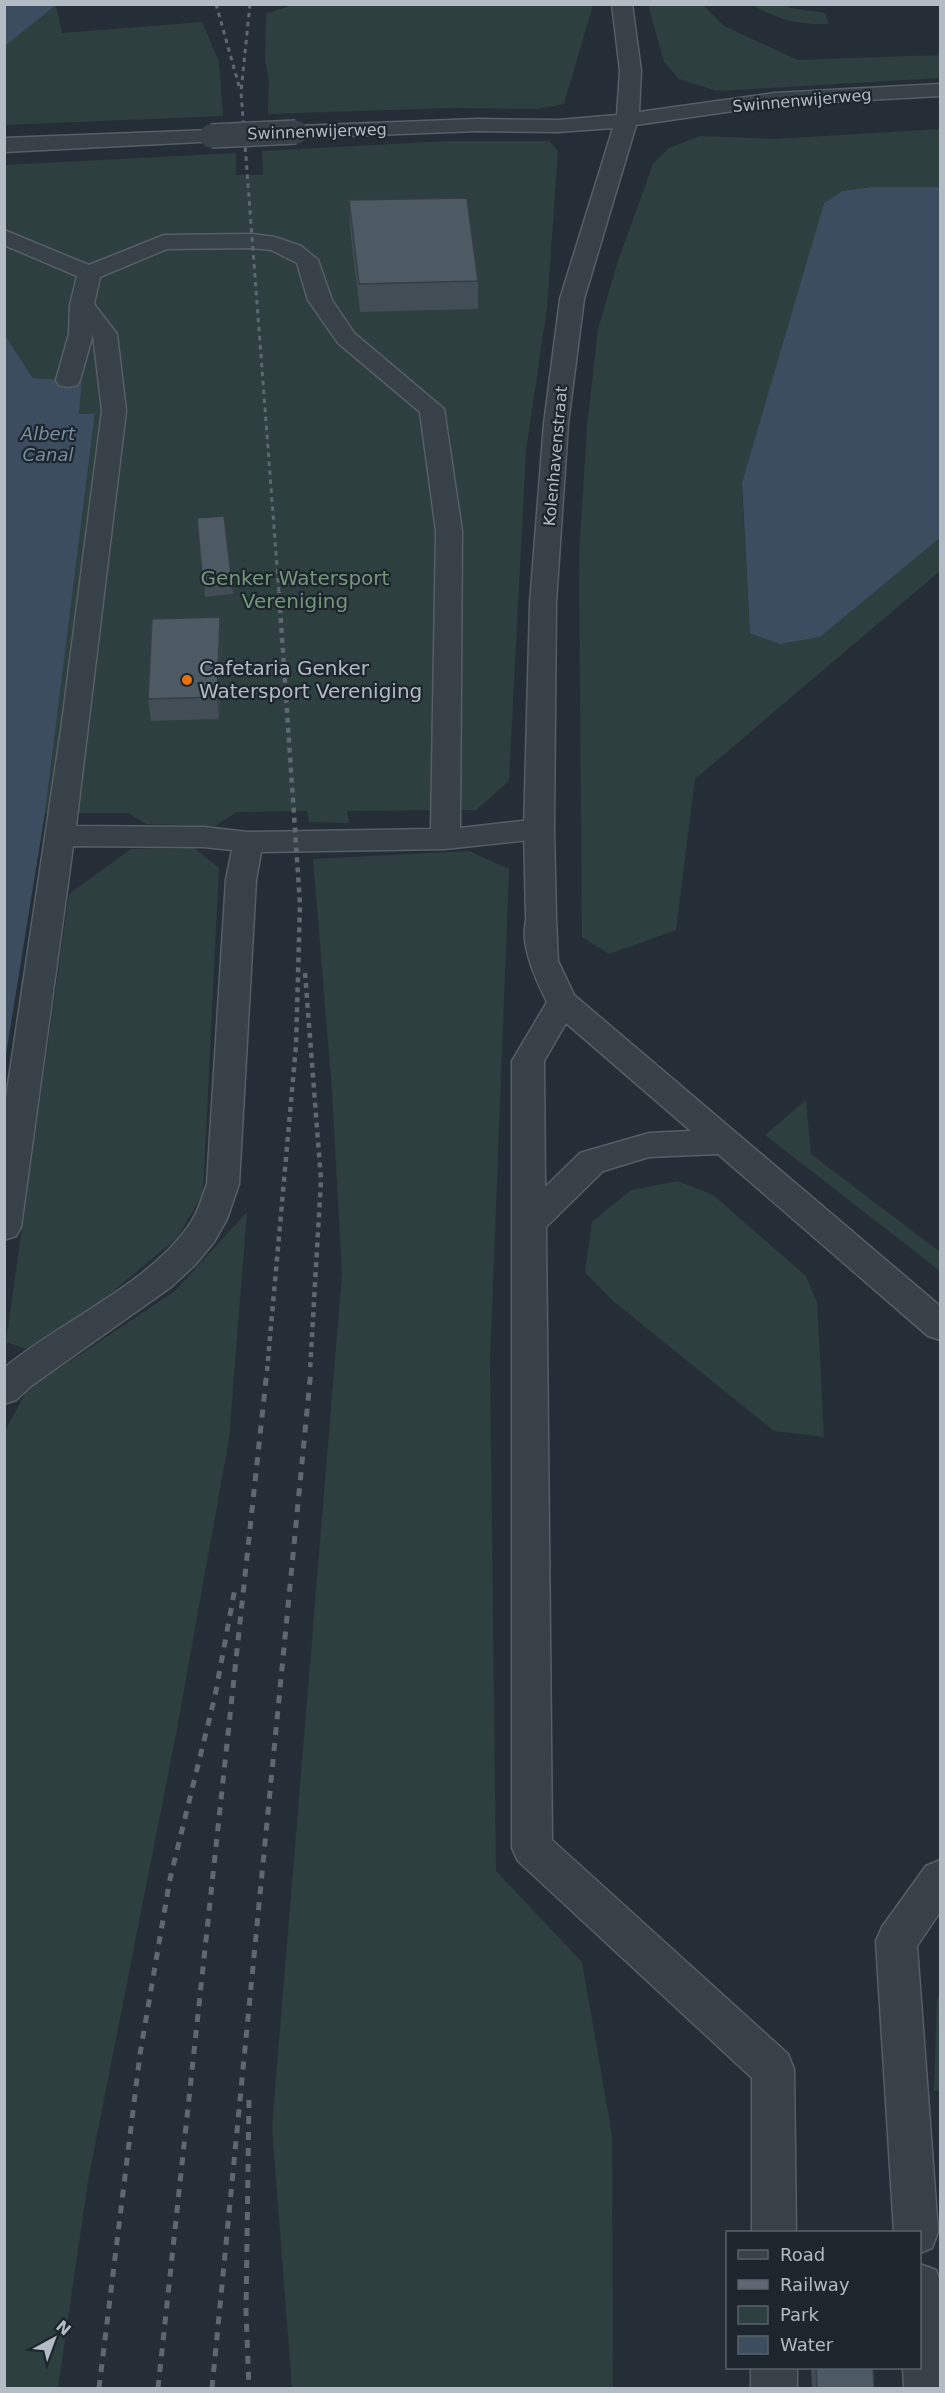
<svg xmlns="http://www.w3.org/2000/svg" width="945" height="2393" viewBox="0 0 945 2393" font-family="'DejaVu Sans',sans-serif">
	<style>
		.green { fill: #2d3f3e }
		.water { fill: #3c4d5f }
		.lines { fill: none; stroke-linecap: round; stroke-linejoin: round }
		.service-casing { stroke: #565e66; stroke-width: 3 }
		.minor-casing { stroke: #565e66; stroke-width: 3 }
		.service { fill: #384048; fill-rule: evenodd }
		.minor { fill: #384048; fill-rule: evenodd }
		.rail-far2 { stroke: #5e6772; stroke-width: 3; stroke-dasharray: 4.5 4.5; stroke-linecap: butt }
		.rail-far1 { stroke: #5e6772; stroke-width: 4.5; stroke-dasharray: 5 5; stroke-linecap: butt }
		.rail { stroke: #5e6772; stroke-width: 5; stroke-dasharray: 8 8; stroke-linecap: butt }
		.minor-bridge-casing { stroke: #565e66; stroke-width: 26; stroke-linecap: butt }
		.minor-bridge { stroke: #384048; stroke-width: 23 }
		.wall { fill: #424d55 }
		.shaded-wall { fill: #363e45 }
		.building { fill: #4d5963; stroke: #363e45; stroke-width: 1.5 }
		.food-dot { fill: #e8710a; stroke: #1d252d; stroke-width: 2 }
		.labels { text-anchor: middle; stroke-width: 4.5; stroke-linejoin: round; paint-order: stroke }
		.far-street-label { font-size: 16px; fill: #b3bbc4; stroke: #1d252d }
		.far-water-label { font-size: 18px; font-style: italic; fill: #778ea4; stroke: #1d252d }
		.park-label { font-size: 20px; fill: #74977a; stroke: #1d252d }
		.poi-label { font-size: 20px; fill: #b3bbc4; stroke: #1d252d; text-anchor: start }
	</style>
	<rect width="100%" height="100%" fill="#252e37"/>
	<!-- green -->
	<path class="green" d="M56,5L62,33L202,22L219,62L223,116L5,125L4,46Z
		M292,5V4L593,5L564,104L538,109L451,108L268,114L269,82L265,59L266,14Z
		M648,5H703L724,26L798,60L940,55V78L717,91L679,79L664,62Z
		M752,5H786L791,8L825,13L829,24C798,25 779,20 752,5Z
		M940,129V187H871L842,191L824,203L742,489L750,633L820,637L940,538V571L695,779L676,930L609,954L582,937L579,557L587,426L598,329L617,264L653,164L669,148L700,136L775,139Z
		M449,141H549L558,151L547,308L526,451L509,781L476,810L347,811L349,823L309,822L307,811L237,812L215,826L146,824L128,813H45L95,413L79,414L82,381L33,378L5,335V165L236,153V175H263L262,151Z
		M194,848L219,868L203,1194L177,1238L95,1306L29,1350L6,1342L69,894L131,849Z
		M469,851L509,869L490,1362L496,1871L582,1962L612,2135L613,2388H292L272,2127L342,1274L332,1090L313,859Z
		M806,1100L811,1154L940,1252V1271L765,1135Z
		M678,1181L713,1195L806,1276L817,1302L824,1437L774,1431L613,1301L585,1272L592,1222L631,1190Z
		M247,1212L229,1439L177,1729L88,2181L58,2388H5L4,1433L27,1390L175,1291Z
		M940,1994V2091H934L937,1999Z"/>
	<!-- water -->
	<path class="water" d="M5,4H56V5L5,46Z
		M871,187H940V538L820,637L780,644L750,633L742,483L824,203L842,191Z
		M5,335L33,378L82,381L79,414L95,413L45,813L5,1060Z"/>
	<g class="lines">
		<!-- service casing -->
		<g class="service-casing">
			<path id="service" d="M4,230L89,265L164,235L252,234L275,237L301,246L318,260L332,300L354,333L444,409L462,531L460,828L539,819L549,822L554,829L549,836L539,839L445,849L261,852L256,880L239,1184L227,1219L214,1242L195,1265L171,1287L31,1386L16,1400L4,1404V1368C59,1322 153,1282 191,1222C199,1210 202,1197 207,1184L226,880L232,850L204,847L73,846L21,1227L16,1236L4,1240V1111L61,730L102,411L93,334L80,380L77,385L68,387L59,385L56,380L69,334L70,305L77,276L4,245ZM252,248L271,250L297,263L308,300L338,343L420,412L436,531L431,829L248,832L204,827L76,826L126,411L117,334L94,304L100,277L167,249Z
				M541,908L552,911L556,918L558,961L574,995L940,1306V1340L928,1336L718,1154L649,1157L603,1171L546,1227L552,1840L788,2054L794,2069L796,2232H752V2078L518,1861L512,1848V1061L547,1002C535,978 515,936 530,911ZM566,1023L691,1131L649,1133L580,1153L545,1187L544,1061Z
				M940,1860V1912L917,1946L938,2232L932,2248L920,2253V2232H894L876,1941L882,1927L926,1866Z
				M920,2264L936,2270L940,2282V2388H904L903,2368H920Z
				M751,2368H797V2388H751Z"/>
		</g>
		<!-- minor casing -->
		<g class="minor-casing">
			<path id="minor" d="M612,4H632L641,71L639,112L775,93L940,84V96L775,105L636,125L584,299L568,424L556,603L554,829L556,918L552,925L541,928L530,925L526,918L524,829L530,603L544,424L560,299L613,128L558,132L477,131L296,138L288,137L285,132L288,127L296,126L477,119L558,120L617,115L620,71Z
				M211,130L219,131L222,136L219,141L4,152V138Z"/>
		</g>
		<!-- service -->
		<use href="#service" class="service"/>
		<!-- minor -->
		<use href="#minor" class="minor"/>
		<!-- rail-far2 -->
		<path class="rail-far2" d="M216,4L239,86
			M250,4L241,92L279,593"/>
		<!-- rail-far1 -->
		<path class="rail-far1" d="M305,973L321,1180L310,1371
			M267,1371L296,1046L300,904L279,592"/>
		<!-- rail -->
		<path class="rail" d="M249,2100L246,2312L249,2388
			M99,2388L140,2054L170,1879L215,1696L235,1588
			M158,2388L267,1370
			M212,2388L311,1370"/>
		<!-- minor-bridge casing -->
		<g class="minor-bridge-casing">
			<path id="minor-bridge" d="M211,136L296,132"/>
		</g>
		<!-- minor-bridge -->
		<use href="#minor-bridge" class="minor-bridge"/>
	</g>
	<!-- wall -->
	<path class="wall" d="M349,200L478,281V309L360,312L350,228Z
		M197,518L232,583L233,594L205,597Z
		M220,617L222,638L219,719L151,721L148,699Z
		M811,2367H873L874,2388H812Z"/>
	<!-- shaded-wall -->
	<path class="shaded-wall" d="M220,617L222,638L219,719L217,697Z"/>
	<!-- building -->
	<path class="building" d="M467,198L478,281L359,284L349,200Z
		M224,516L232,583L203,585L197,518Z
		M220,617L217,697L148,699L152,619Z
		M816,2367H873L874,2388H817Z"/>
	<!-- markers -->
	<circle class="food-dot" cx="187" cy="680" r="6"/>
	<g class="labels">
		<!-- far-street labels -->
		<g class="far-street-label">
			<text transform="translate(802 100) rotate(-5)" y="6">Swinnenwijerweg</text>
			<text transform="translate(317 131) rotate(-2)" y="6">Swinnenwijerweg</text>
			<text transform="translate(555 456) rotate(-85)" y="6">Kolenhavenstraat</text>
		</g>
		<!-- far-water labels -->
		<g class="far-water-label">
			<text x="48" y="440">Albert<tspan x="48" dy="21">Canal</tspan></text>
		</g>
		<!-- park labels -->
		<g class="park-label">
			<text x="295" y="585">Genker Watersport<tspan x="295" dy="23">Vereniging</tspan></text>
		</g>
		<!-- poi labels -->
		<g class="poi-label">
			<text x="199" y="675">Cafetaria Genker<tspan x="199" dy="23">Watersport Vereniging</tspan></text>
		</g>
	</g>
	<!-- border -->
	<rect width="945" height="2393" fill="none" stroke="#b3bbc4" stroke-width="12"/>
	<!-- legend -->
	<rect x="726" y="2231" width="195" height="138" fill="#1d252d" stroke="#596169" stroke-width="1.5"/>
	<rect x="738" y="2250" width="30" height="9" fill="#384048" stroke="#596169" stroke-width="1.5"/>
	<text x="780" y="2261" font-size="18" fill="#b3bbc4">Road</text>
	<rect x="738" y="2280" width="30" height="9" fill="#5e6772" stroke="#596169" stroke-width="1.5"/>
	<text x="780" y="2291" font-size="18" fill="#b3bbc4">Railway</text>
	<rect x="738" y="2306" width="30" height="18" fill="#2d3f3e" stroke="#596169" stroke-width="1.5"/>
	<text x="780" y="2321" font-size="18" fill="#b3bbc4">Park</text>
	<rect x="738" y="2336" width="30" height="18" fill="#3c4d5f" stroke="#596169" stroke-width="1.5"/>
	<text x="780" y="2351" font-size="18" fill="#b3bbc4">Water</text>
	<!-- north arrow -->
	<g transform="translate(54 2339) rotate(41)" stroke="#1d252d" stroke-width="4.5" paint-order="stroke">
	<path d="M0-4.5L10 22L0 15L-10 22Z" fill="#b3bbc4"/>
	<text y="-9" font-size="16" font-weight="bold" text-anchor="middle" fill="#b3bbc4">N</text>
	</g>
</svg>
